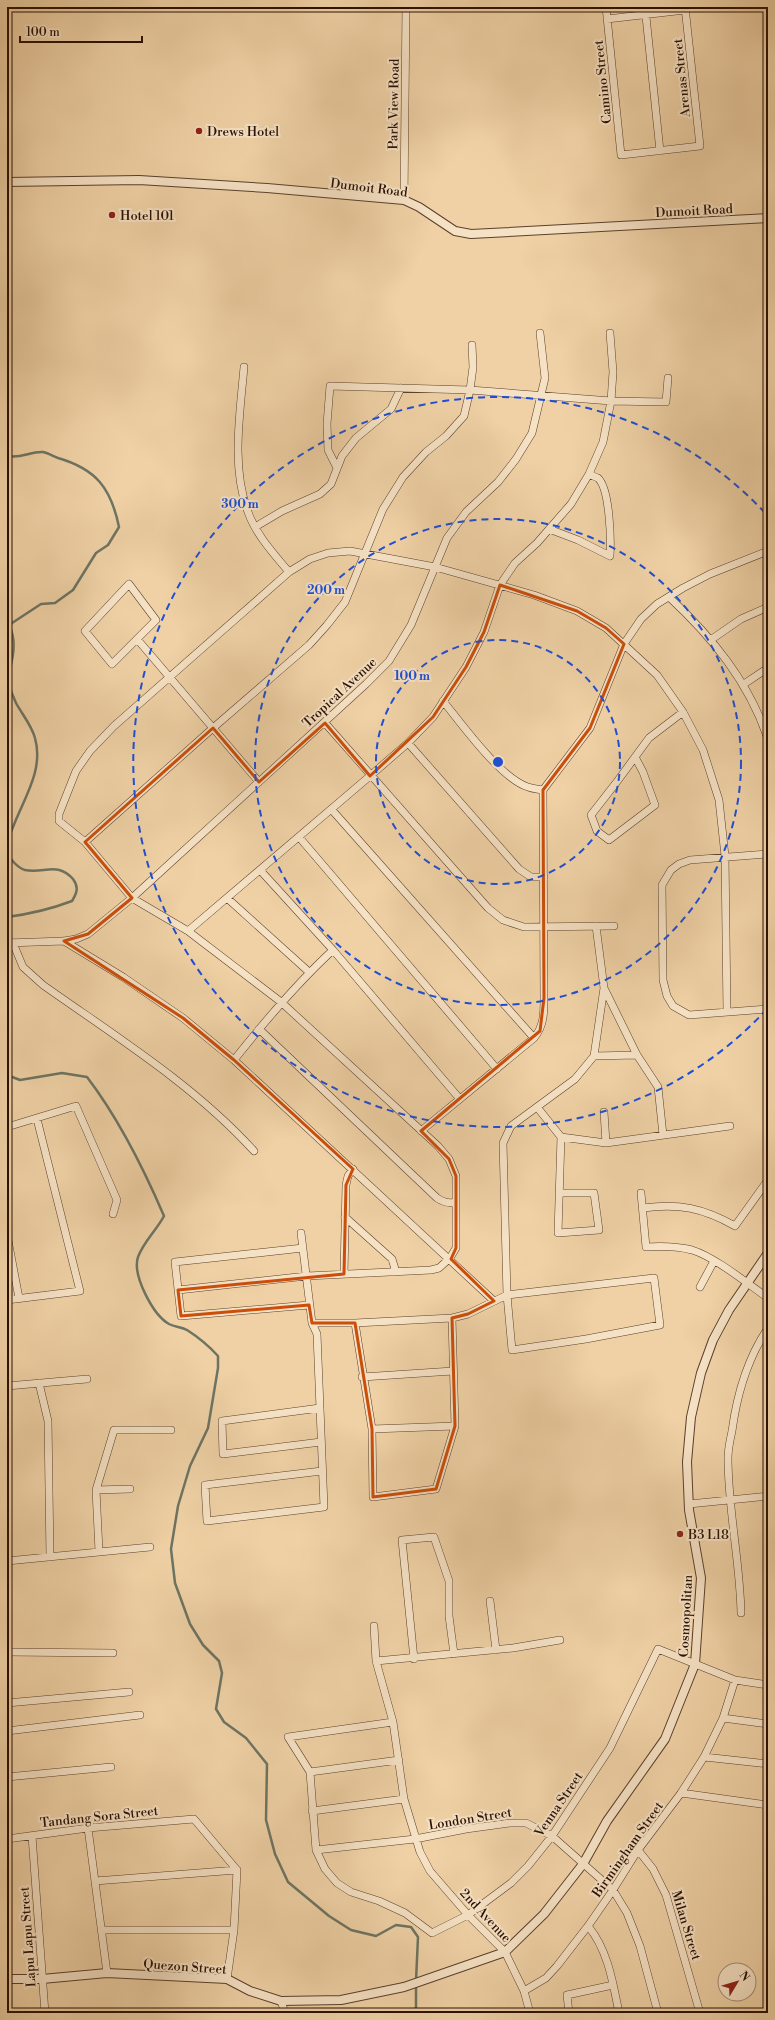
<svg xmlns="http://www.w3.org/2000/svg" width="775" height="2020" viewBox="0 0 775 2020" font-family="'Libre Bodoni',serif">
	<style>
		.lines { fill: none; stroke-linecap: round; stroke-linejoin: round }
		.stream { stroke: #6d7463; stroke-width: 2.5 }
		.minor-casing { stroke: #5b402b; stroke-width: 8 }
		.tertiary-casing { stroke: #5b402b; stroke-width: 10 }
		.minor { stroke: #f5e1c4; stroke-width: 7 }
		.tertiary { stroke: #f5e1c4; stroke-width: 8 }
		.marked { fill: none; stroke: #cc4e0a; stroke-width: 3; stroke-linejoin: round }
		.ring { fill: none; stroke: #1d4ed8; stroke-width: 2; stroke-dasharray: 7 5 }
		.poi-dot { fill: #8f2418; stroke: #f5e1c4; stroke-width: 1.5 }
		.labels { text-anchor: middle; stroke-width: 4; stroke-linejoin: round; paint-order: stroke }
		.street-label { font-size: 13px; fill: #2a1002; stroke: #f5e1c4 }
		.poi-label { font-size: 13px; fill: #2a1002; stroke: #f5e1c4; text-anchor: start }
		.centre { fill: #1d4ed8; stroke: #f5e1c4; stroke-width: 2 }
		.ring-label { font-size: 12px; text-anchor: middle; font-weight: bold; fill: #1d4ed8; stroke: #f5e1c4; stroke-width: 4; stroke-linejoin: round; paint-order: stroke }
	</style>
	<rect width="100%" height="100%" fill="#efd1a5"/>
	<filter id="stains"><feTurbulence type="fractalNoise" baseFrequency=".005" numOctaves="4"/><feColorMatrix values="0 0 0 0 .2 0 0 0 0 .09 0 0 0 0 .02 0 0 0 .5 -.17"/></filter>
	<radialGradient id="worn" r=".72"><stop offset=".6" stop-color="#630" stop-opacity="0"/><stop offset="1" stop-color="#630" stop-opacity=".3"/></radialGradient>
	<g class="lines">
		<!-- stream -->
		<path class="stream" d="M7,456C21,459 31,451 43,452C48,453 53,456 58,458C96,469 111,488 119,527L108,545L96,553L73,590L55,603L41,604L9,625C18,642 12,662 7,680
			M7,681C10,689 13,696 16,703C22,714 32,726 35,738C44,770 24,798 13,827C10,834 6,842 7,850C8,858 18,868 25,870C44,874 57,861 73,879C79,887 77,893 72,901C51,909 30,914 7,917
			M7,1075L20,1080L62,1073L87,1077C119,1119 143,1167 164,1216C156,1231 144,1241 138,1257C132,1275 153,1315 169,1324C175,1327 182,1327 187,1330C198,1337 209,1346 218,1356V1368L208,1428L190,1466L178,1506L171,1549L175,1583L190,1624L203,1645L219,1661L222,1673L216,1709L224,1722L246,1738L267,1764L266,1820L275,1854L288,1882L329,1916L351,1930L376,1936L396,1925L411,1927L418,1937L416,1981
			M409,2013L416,2008V1986"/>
		<!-- minor casing -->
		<g class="minor-casing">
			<path id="minor" d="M606,7L621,155L700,146L685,7
				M645,7L660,151
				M607,19L685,10
				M404,200L406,7
				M244,367C240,414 231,467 248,512C256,535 274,554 289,572
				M337,468L328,450L327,424L330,386L470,390L611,401L666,402L668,378
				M255,527L282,511L320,494L331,484L342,456L356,438L391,409L401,388
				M549,529L578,540L610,556C611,540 610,489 598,478C595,477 591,475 589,474
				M129,584L156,620L112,664L85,631Z
				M669,597C712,637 749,682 768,739
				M137,639L259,782
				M712,639L741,619L768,607
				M744,684L768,668
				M443,701C461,723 501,779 528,787C533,789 538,789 543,790
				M325,723L488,908L503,920L524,927L614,926
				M408,743L519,869L531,877H544
				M635,757L643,772L655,805L609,840L597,831L591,815L616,783L649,738L683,712
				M332,810L534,1038
				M299,837L497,1069
				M85,842L213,728L309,645L327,625L345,602L383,509L403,477L426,452L446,436L464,416L470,390L473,367L472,345
				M768,854L690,860L679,864L671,870L662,885L663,980L667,996L673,1006L689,1015L768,1009
				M260,870L333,950L459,1098
				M227,898L309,972
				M188,931L370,776L408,743L433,717L466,667L484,632L500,585L515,563L537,543L571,504L589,474L603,442L611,401L613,372L610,333
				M64,941L123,977L183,1018L234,1060L494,1301
				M7,943L64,941L76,939L88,934L132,898L366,684L389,661L411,625L447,538L466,512L498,482L516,459L532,433L545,378L540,333
				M13,943L23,967L43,985C115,1036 194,1085 254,1151
				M604,988L637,1055L658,1087L663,1135
				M259,1029L437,1198C443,1202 448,1204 456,1202
				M594,1056L637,1055
				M234,1060C265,1021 296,984 333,950
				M537,1107L561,1137L558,1233L599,1230L594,1193H559
				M604,1112L606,1143
				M7,1127L76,1106L117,1200L113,1214
				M421,1131L534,1038C544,1026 544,1013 544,998L543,790L590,728L624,644L641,619L657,604L683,588L710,574L768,551
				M561,1137L606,1143L730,1126
				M641,1193L646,1247C662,1246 676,1246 692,1250C715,1257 748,1284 768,1298
				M643,1208C679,1203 703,1208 735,1226L768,1180
				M345,1217L392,1259L396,1272
				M301,1233L312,1323L317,1334L324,1507L207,1521L205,1485L322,1471
				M7,1235L19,1298
				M303,1248L175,1262L181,1316L309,1305
				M344,1274L346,1185L348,1176L353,1169
				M700,1287L714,1261
				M178,1290L307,1276L431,1270L439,1268L450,1258L456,1248V1176L449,1159L438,1146L281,1002L188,931L132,898L85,842L59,821V814L76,771L90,751L114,726L289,572L310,559L328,553L350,551L435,567L534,595L577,611L606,628L657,675L683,712L703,750L719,800L725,856L727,1012
				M7,1300L80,1291L37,1119
				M312,1323H355L452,1318L468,1314L507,1295L654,1278L660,1325L586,1339L512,1350L507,1295L503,1143L511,1126L575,1079L594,1056L604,988L596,926
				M355,1323L372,1429L373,1497L436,1489L455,1426L452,1318
				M362,1377L453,1371
				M39,1383L48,1421L50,1557
				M7,1386L87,1379
				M320,1408L222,1421L223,1454L321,1442
				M372,1429L455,1426
				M96,1490L130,1489
				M689,1504L768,1496
				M99,1551L96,1490L114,1430H171
				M7,1561L150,1547
				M490,1601L496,1650
				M741,1613C740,1561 728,1510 728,1458C728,1449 730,1440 732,1431C737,1394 747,1359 768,1328
				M374,1626L376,1661
				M7,1652L113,1653
				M414,1659L402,1540L434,1537L449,1581V1616L454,1654
				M7,1703L129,1692
				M723,1718L768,1724
				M393,1722L288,1737L310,1772L316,1850L325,1869L337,1883L351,1892L379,1901L405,1913L432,1933L468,1915L511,1883L528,1866L552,1836L610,1748L658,1649L735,1680L768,1685
				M7,1731L140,1715
				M704,1757L768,1764
				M310,1772L399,1760
				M7,1777L111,1767
				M681,1793L768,1805
				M312,1811L404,1799
				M88,1828L107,1973
				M32,1836L45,2013
				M7,1839L88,1828L194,1819L237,1870L234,1930L227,1979
				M316,1850L415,1839L466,1829L510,1823H526L552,1836L613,1890L627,1913L640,1946L658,2013
				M638,1850L653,1869L666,1895L700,2013
				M95,1881L237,1870
				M588,1926C608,1950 613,1983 619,2013
				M102,1930H234
				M524,1991L546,1978L557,1966L588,1926L613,1890L638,1850L681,1793L704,1757L723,1718L735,1680
				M281,2001L285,2013
				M530,2013L524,1991L505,1952L468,1915L430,1871L420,1852L404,1799L393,1722L376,1661L513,1648L560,1640
				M569,2013L567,1995L613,1985"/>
		</g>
		<!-- tertiary casing -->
		<g class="tertiary-casing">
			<path id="tertiary" d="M7,182L139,180L267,188L404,200L419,207L455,231L471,234L768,218
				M7,1979H42L107,1973L227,1979L250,1991L281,2001L341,2000L404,1987L505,1952L544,1914L583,1864L607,1821L665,1739L695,1664L701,1578L689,1510L687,1462L691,1417L701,1373L713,1340L729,1310L768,1253"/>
		</g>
		<!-- minor -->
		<use href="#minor" class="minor"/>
		<!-- tertiary -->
		<use href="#tertiary" class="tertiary"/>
	</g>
	<!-- marked area -->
	<path class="marked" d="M500,585L577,611L606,628L624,644L590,728L543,790L544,998L540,1031L421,1131L449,1159L456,1176V1248L451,1259L494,1301L468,1314L452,1318L455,1426L436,1489L373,1497L372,1429L355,1323H312L309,1305L181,1316L178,1290L344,1274L346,1185L353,1169L234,1060L183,1018L64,941L88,934L132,898L85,842L213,728L259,782L325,723L370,776L433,717L466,667L484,632Z"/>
	<!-- distance rings -->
	<g class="ring">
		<circle cx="498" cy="762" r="122"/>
		<circle cx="498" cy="762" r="243"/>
		<path d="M767 1009A365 365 0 1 1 767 515"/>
	</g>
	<!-- markers -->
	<g class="poi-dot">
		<circle cx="199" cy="131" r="4"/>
		<circle cx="112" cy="215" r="4"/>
		<circle cx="680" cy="1534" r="4"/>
	</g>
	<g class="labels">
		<!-- street labels -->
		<g class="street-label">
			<text transform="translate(681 78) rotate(-96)" y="5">Arenas Street</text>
			<text transform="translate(602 82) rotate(-96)" y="5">Camino Street</text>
			<text transform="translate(393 104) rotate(-89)" y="5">Park View Road</text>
			<text transform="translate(369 187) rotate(7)" y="5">Dumoit Road</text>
			<text transform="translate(694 210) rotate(-3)" y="5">Dumoit Road</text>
			<text transform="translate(339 692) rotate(-43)" y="5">Tropical Avenue</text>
			<text transform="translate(685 1616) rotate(-87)" y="5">Cosmopolitan</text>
			<text transform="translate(558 1804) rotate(-56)" y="5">Venna Street</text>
			<text transform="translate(99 1816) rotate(-6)" y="5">Tandang Sora Street</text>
			<text transform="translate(470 1818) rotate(-9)" y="5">London Street</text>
			<text transform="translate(627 1849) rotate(-55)" y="5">Birmingham Street</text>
			<text transform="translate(486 1915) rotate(47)" y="5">2nd Avenue</text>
			<text transform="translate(687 1925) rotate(73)" y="5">Milan Street</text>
			<text transform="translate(27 1937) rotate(-94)" y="5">Lapu Lapu Street</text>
			<text transform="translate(185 1966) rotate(4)" y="5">Quezon Street</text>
		</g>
		<!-- poi labels -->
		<g class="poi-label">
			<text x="207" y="136">Drews Hotel</text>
			<text x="120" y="220">Hotel 101</text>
			<text x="688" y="1539">B3 L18</text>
		</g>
	</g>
	<circle cx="498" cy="762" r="6" class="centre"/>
	<g class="ring-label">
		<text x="240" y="508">300 m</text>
		<text x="326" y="594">200 m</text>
		<text x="412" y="680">100 m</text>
	</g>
	<!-- margin -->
	<rect width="775" height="2020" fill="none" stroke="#efd1a5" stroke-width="24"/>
	<rect x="8" y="8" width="759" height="2004" fill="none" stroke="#2a1002" stroke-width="2"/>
	<rect x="12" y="12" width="751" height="1996" fill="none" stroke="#2a1002"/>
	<!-- north arrow -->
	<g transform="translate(737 1982) rotate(52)"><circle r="19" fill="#f5e1c4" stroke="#a48d76"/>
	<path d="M0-3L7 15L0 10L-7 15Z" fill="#8f2418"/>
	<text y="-6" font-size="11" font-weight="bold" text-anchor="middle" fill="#2a1002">N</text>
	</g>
	<!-- scale -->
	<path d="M20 36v6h122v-6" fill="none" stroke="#2a1002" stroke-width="2"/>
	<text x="26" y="36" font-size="12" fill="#2a1002" stroke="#f5e1c4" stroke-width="3" paint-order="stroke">100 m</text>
	<rect width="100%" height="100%" filter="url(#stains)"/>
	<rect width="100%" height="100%" fill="url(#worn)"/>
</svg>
